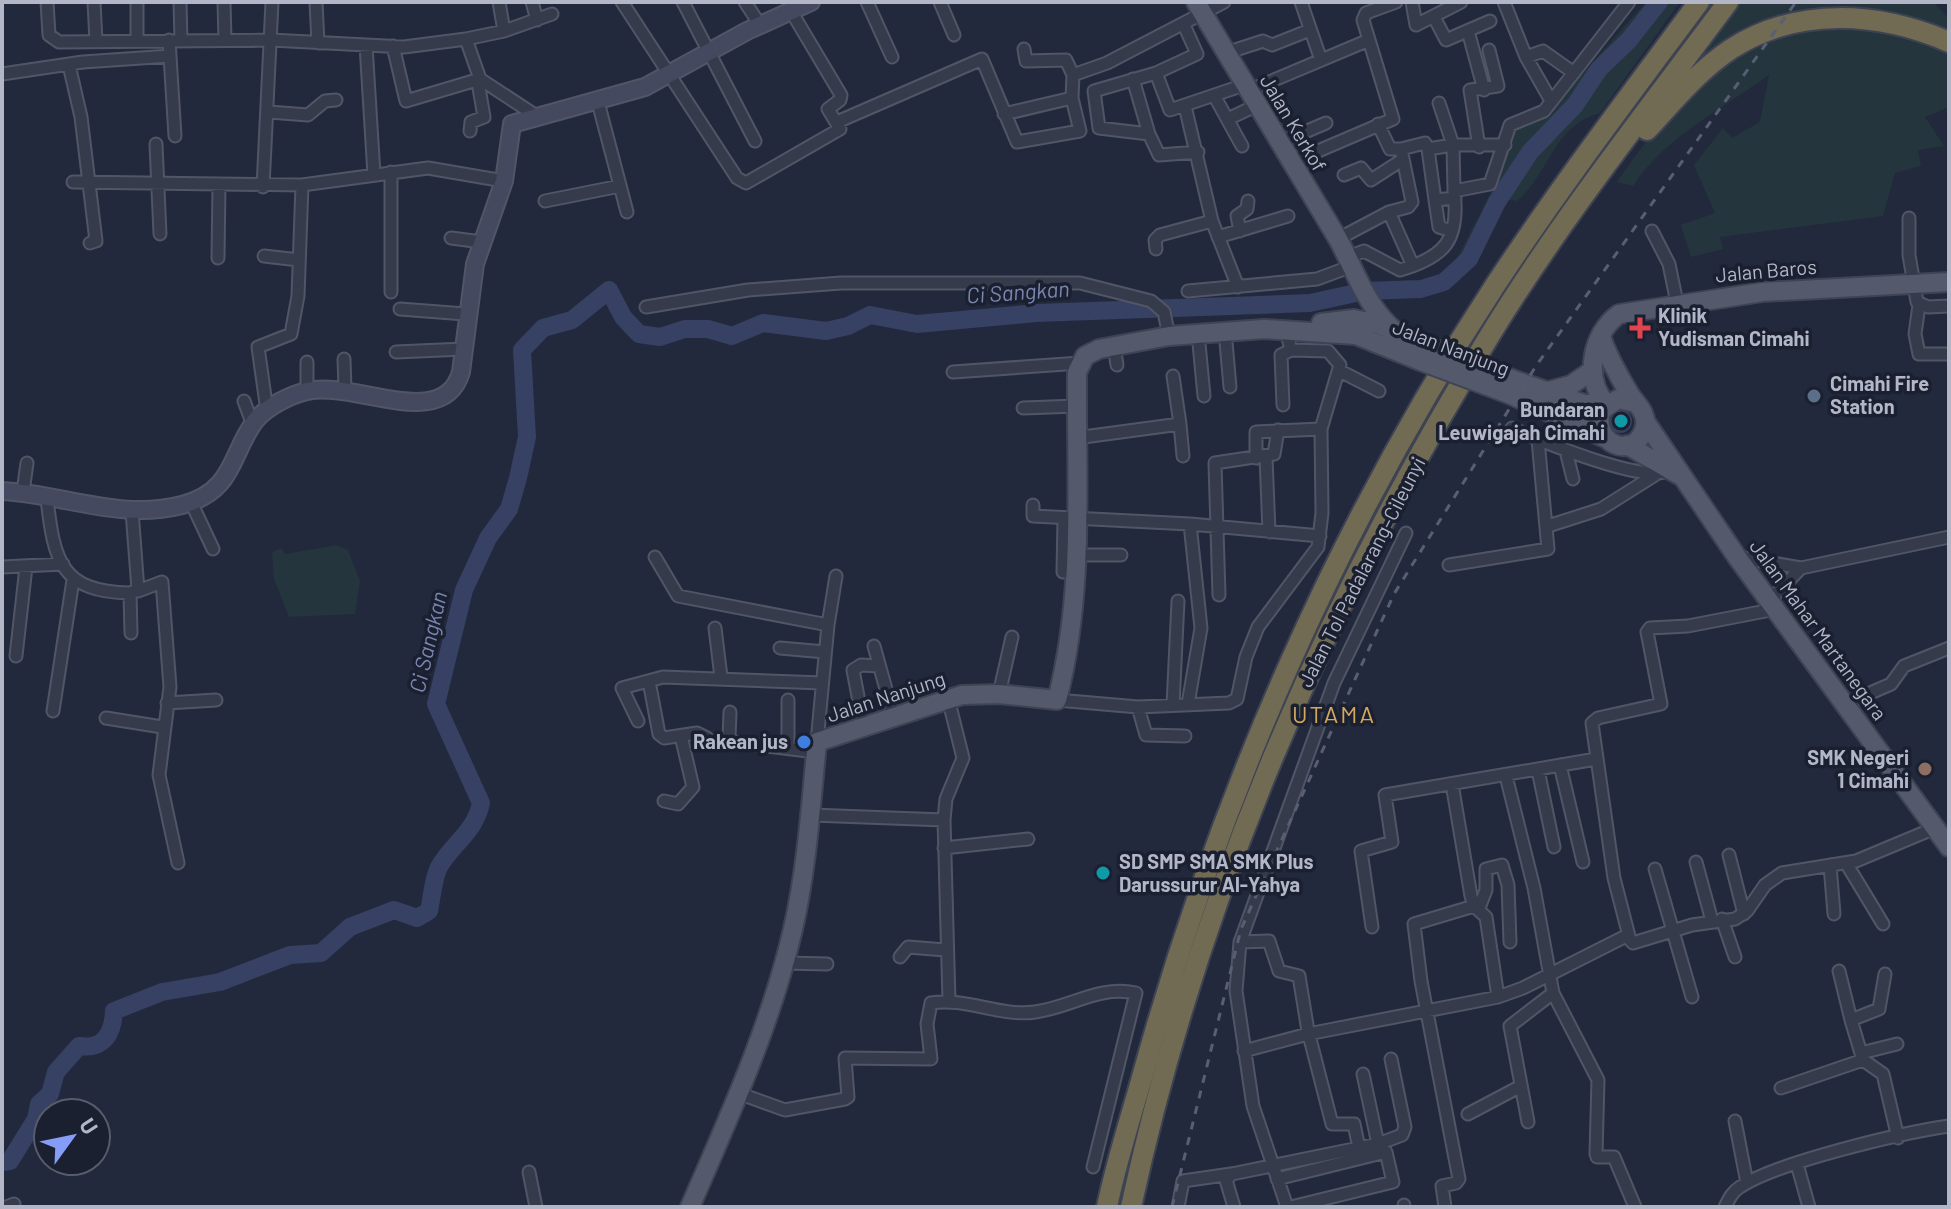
<svg xmlns="http://www.w3.org/2000/svg" width="1951" height="1209" viewBox="0 0 1951 1209" font-family="Barlow,sans-serif">
	<style>
		.green { fill: #24353d }
		.water { fill: #364163 }
		.lines { fill: none; stroke-linecap: round; stroke-linejoin: round }
		.river { stroke: #364163; stroke-width: 18 }
		.street-casing { stroke: #515667; stroke-width: 15 }
		.secondary-casing { stroke: #515667; stroke-width: 20 }
		.primary-casing { stroke: #3f4455; stroke-width: 22 }
		.highway-casing { stroke: #3e4354; stroke-width: 24 }
		.street { stroke: #363b4c; stroke-width: 11 }
		.secondary { stroke: #44495f; stroke-width: 16 }
		.primary { stroke: #545a6c; stroke-width: 18 }
		.highway { stroke: #726b53; stroke-width: 20 }
		.rail { stroke: #585e73; stroke-width: 3; stroke-dasharray: 8 8; stroke-linecap: butt }
		.primary-bridge-casing { stroke: #3f4455; stroke-width: 22; stroke-linecap: butt }
		.primary-bridge { stroke: #545a6c; stroke-width: 18 }
		.health-dot { fill: #e0444e; stroke: #1b2031; stroke-width: 3 }
		.service-dot { fill: #5c6f8a; stroke: #1b2031; stroke-width: 3 }
		.culture-dot { fill: #0f9aa8; stroke: #1b2031; stroke-width: 3 }
		.shop-dot { fill: #3f7fe0; stroke: #1b2031; stroke-width: 3 }
		.education-dot { fill: #8d6e63; stroke: #1b2031; stroke-width: 3 }
		.labels { text-anchor: middle; stroke-width: 7; stroke-linejoin: round; paint-order: stroke }
		.street-label { font-size: 20px; fill: #b2b6c7; stroke: #1b2031 }
		.poi-label { font-size: 20px; font-weight: bold; fill: #b2b6c7; stroke: #1b2031; text-anchor: start }
		.water-label { font-size: 22px; font-style: italic; fill: #7986b0; stroke: #1b2031 }
		.quarter-label { font-size: 24px; letter-spacing: 2px; fill: #d5a85f; stroke: #1b2031 }
	</style>
	<rect width="100%" height="100%" fill="#22293c"/>
	<!-- green -->
	<path class="green" d="M1646,2H1680L1600,113C1552,126 1551,172 1517,201L1495,197L1468,255L1452,268L1491,192L1514,130L1543,119Z
		M1737,2H1933L1949,19V35L1852,10L1693,68L1689,66Z
		M1819,26H1885L1949,50V107L1925,117L1944,146L1918,150L1921,166L1895,173L1883,216L1720,237L1723,249L1691,257L1681,225L1715,213L1694,165L1723,128L1732,138L1760,122L1769,75C1722,109 1665,137 1633,186L1617,182C1665,110 1731,42 1819,26Z
		M337,545L348,550L360,581L355,614L289,617L274,579L272,552L281,548L285,554Z"/>
	<!-- water -->
	<path class="water" d="M1608 421a12 12 0 1 1 24 0a12 12 0 1 1-24 0Z"/>
	<g class="lines">
		<!-- river -->
		<path class="river" d="M2,1162L10,1161L36,1119L39,1104L50,1094L56,1072L79,1046C104,1050 113,1033 114,1011L162,992L220,982L290,955L321,953L350,927L394,910L417,918L429,911C432,897 433,879 439,867C453,843 475,832 481,803L436,704L464,590L488,538L509,509L518,478L527,437L522,350L543,328L572,320L609,290L623,317L639,334L660,337L685,329H708L732,336L763,323L826,331L848,326L870,315L917,324L1036,313L1310,303L1365,291L1421,289L1444,282L1469,259L1497,202L1530,152L1575,105L1599,69L1629,40L1659,2"/>
		<!-- street casing -->
		<g class="street-casing">
			<path id="street" d="M47,2L49,35L59,42L271,40L404,47L466,39L480,79L535,115
				M94,2L96,41
				M137,2V41
				M180,2L181,41
				M224,2L225,40
				M316,2L318,43
				M499,2L504,31
				M532,2L537,20
				M622,2L737,178L746,183L840,129L828,109L840,100L841,95L791,11
				M683,2L755,141
				M745,2L760,25
				M867,2L892,57
				M940,2L954,35
				M1301,2L1321,60
				M1412,2L1416,25L1461,2
				M1504,2L1526,57L1550,99
				M1434,17L1446,40L1490,21
				M1184,25L1197,54L1156,73L1170,110L1244,85
				M1468,31L1484,90
				M466,39L504,31L552,14
				M169,40L175,136
				M366,45L374,175
				M393,46L406,101L480,79
				M1024,49L1026,61L1066,60L1073,75
				M1226,53L1263,41L1272,45L1310,30
				M1526,57L1543,51L1574,73
				M69,65L81,117L96,241L90,243
				M1156,73L1094,91L1099,128L1149,134L1159,155L1198,152
				M2,74L83,62L170,56
				M1133,79L1149,134
				M1248,91L1369,40
				M1215,97L1242,146
				M598,102L627,212
				M1439,103L1453,145L1454,191
				M1185,106L1212,221L1238,287
				M269,112L308,115L325,101L336,100
				M1004,114L1072,98L1073,75L1107,63L1224,2
				M1228,119L1257,105
				M837,122L982,59L1017,142L1080,131L1072,98
				M1378,124L1390,149H1401L1412,202L1408,207L1389,212
				M470,131L471,122L484,117L478,82
				M1279,143L1326,123
				M156,144L160,234
				M1479,147L1470,90L1498,86L1489,50
				M1401,149L1425,143L1428,149
				M1290,163L1393,119L1363,20L1366,13L1396,2
				M1344,175L1361,168L1371,180L1402,160
				M73,182L302,185L428,168L504,181
				M263,187L272,2
				M1455,198L1435,200L1428,149L1453,145H1505
				M1435,200L1439,227L1452,231
				M545,201L620,186
				M1909,218V255L1917,302L1928,307L1949,306
				M1240,231L1237,216L1247,209L1248,201
				M1652,231L1669,264L1677,303
				M1218,237L1288,216
				M451,238L482,242
				M1338,239L1389,212L1413,266
				M1156,249L1155,240L1160,235L1212,221
				M264,256L299,260
				M1348,257L1364,251L1400,270C1445,257 1460,240 1454,191L1490,184L1510,125L1544,111L1629,2
				M218,258L219,184
				M1188,291L1317,279L1352,266
				M391,292V172
				M1919,305L1915,334L1919,354H1949
				M646,307L748,290L841,283H1080L1151,301L1164,312L1169,336
				M400,309L465,314
				M1225,331L1230,387
				M1198,333L1204,396
				M1114,346L1117,365
				M396,352L464,349
				M344,359L345,389
				M307,362V391
				M1340,371L1379,391
				M953,372L1080,363
				M244,401L253,425
				M1283,405L1281,355L1291,350
				M1023,408L1077,406
				M267,411L258,347L291,334L298,296L302,185
				M1180,424L1183,456
				M1512,428C1535,439 1650,486 1667,470
				M1076,438L1180,424L1173,376
				M1566,451L1573,479
				M1266,457L1269,532
				M1256,458V432L1321,429
				M23,492L27,463
				M47,499C54,561 61,592 130,593
				M191,502L213,549
				M1033,505V516L1190,524L1320,536
				M1548,526L1601,509L1655,475
				M1077,555H1121
				M655,557L678,596L828,625
				M1738,557L1801,568L1949,537
				M1449,565L1548,549L1538,440
				M2,567L63,564
				M1063,572L1064,518
				M138,591L162,582L170,687L159,775L178,863
				M1219,595L1215,463L1274,454L1278,430
				M1769,601L1801,568
				M1776,609L1688,626L1650,628L1647,632L1661,704L1598,718L1592,723L1614,878L1630,940L1633,943L1692,925L1735,919L1747,911L1765,885L1782,873L1856,861L1935,828
				M715,628L721,677
				M131,633L130,593L138,590L132,511
				M874,646L894,718
				M780,648L825,652
				M16,656L26,567
				M649,681L659,734L664,738L697,733L707,738
				M999,694L1012,637
				M948,698L963,758L946,799L944,820L949,1001
				M788,700V748
				M1057,700L1138,707L1229,703L1237,699L1246,657L1258,627L1318,547L1322,513L1321,429L1340,365L1328,351L1291,350L1287,334
				M167,703L216,700
				M1188,704L1201,628L1190,524
				M1845,704L1891,684L1904,666L1949,648
				M1173,705L1178,601
				M1138,707L1146,735L1185,736
				M53,711L73,580
				M730,712L729,738L733,742L816,752
				M106,718L162,727
				M638,721L622,688L663,677L822,683
				M864,728L853,670L861,665L879,666
				M817,742L828,625L836,576
				M1560,765L1583,862
				M1538,770L1554,847
				M1506,776L1534,888L1553,993L1598,1080L1596,1154L1597,1157H1614L1635,1207
				M1452,784L1471,896L1474,906L1486,917L1498,997L1523,988L1628,935
				M664,801L678,804L693,787L681,736
				M811,815L944,820
				M944,848L1028,839
				M1729,855L1744,914
				M1696,862L1712,921
				M1846,863L1883,924
				M1830,865L1834,914
				M1655,869L1692,997
				M1479,908L1486,890V869L1502,865L1508,885L1510,942
				M1722,919L1735,957
				M1372,927L1361,851L1392,842L1385,795L1596,759
				M1240,942L1269,941L1279,971L1299,976L1308,1031L1332,1124H1354L1359,1148
				M900,957L908,947L945,950
				M785,963L827,964
				M1839,971L1851,1020
				M1885,974L1879,1009L1851,1020L1863,1060L1883,1074L1898,1138
				M1244,1051L1308,1034L1498,997
				M1861,1053L1897,1044
				M1363,1074L1378,1144
				M1781,1088L1863,1060
				M738,1093L785,1110L845,1099L848,1097L845,1058L931,1059L927,1024L931,1003C966,997 1000,1017 1035,1012C1072,1007 1098,985 1136,993L1093,1167
				M1468,1114L1521,1086
				M1735,1121L1747,1183
				M1528,1122L1510,1026L1553,993
				M1797,1164L1809,1207
				M529,1172L536,1207
				M1277,1179L1386,1152L1393,1182L1291,1207
				M1404,1205V1207
				M6,1207L14,1204
				M1178,1207L1183,1181L1231,1174
				M1234,1207L1226,1180L1232,1174L1378,1144L1402,1135L1405,1127L1391,1059
				M1287,1207L1253,1106L1236,991L1240,942L1334,683L1406,533
				M1445,1207L1442,1186L1456,1183L1459,1179L1421,981L1414,924L1474,906
				M1725,1207C1729,1199 1732,1192 1740,1187C1778,1162 1901,1133 1949,1126"/>
		</g>
		<!-- secondary casing -->
		<g class="secondary-casing">
			<path id="secondary" d="M2,491C64,494 119,521 182,505C235,491 230,454 255,421C266,407 290,395 307,391C355,380 443,433 461,372L475,264L504,181L512,124L645,87L747,31L811,2"/>
		</g>
		<!-- primary casing -->
		<g class="primary-casing">
			<path id="primary" d="M1196,2L1338,239C1357,274 1365,305 1396,332
				M1321,323L1354,319L1378,324L1423,344
				M1601,337C1608,357 1618,375 1629,393C1633,400 1640,406 1643,413C1646,419 1646,426 1643,432C1631,460 1592,443 1601,411L1618,399L1636,403
				M1517,381L1584,404H1606
				M1545,392L1571,385L1593,370
				M1509,394L1603,437
				M1606,404C1583,378 1592,333 1619,314L1763,292L1949,282
				M1645,421L1737,557L1949,847
				M1627,445L1679,475
				M690,1207C729,1117 771,1025 793,929C807,868 811,804 817,742L962,695L999,694L1057,700C1085,592 1076,482 1077,372L1085,356L1099,349L1169,336L1264,329L1356,335L1418,360"/>
		</g>
		<!-- highway casing -->
		<g class="highway-casing">
			<path id="highway" d="M1647,130C1674,101 1698,71 1731,49C1798,6 1879,12 1949,42
				M1107,1207C1117,1158 1133,1111 1146,1063C1223,788 1340,522 1496,284C1560,187 1630,95 1699,2
				M1131,1207C1198,898 1325,603 1490,335C1561,219 1647,111 1728,2"/>
		</g>
		<!-- street -->
		<use href="#street" class="street"/>
		<!-- secondary -->
		<use href="#secondary" class="secondary"/>
		<!-- primary -->
		<use href="#primary" class="primary"/>
		<!-- highway -->
		<use href="#highway" class="highway"/>
		<!-- rail -->
		<path class="rail" d="M1172,1207L1241,929L1394,594L1536,366L1796,2"/>
		<!-- primary-bridge casing -->
		<g class="primary-bridge-casing">
			<path id="primary-bridge" d="M1423,344L1517,381
				M1418,360L1509,394"/>
		</g>
		<!-- primary-bridge -->
		<use href="#primary-bridge" class="primary-bridge"/>
	</g>
	<!-- markers -->
	<path class="health-dot" d="M1636 316h8v8h8v8h-8v8h-8v-8h-8v-8h8z"/>
	<circle class="service-dot" cx="1814" cy="396" r="8"/>
	<g class="culture-dot">
		<circle cx="1621" cy="421" r="8"/>
		<circle cx="1103" cy="873" r="8"/>
	</g>
	<circle class="shop-dot" cx="804" cy="742" r="8"/>
	<circle class="education-dot" cx="1925" cy="769" r="8"/>
	<g class="labels">
		<!-- street labels -->
		<g class="street-label">
			<text transform="translate(1293 123) rotate(59)" y="7">Jalan Kerkof</text>
			<text transform="translate(1766 271) rotate(-5)" y="7">Jalan Baros</text>
			<text transform="translate(1451 348) rotate(21)" y="7">Jalan Nanjung</text>
			<text transform="translate(1362 572) rotate(-63)" y="7">Jalan Tol Padalarang–Cileunyi</text>
			<text transform="translate(1818 630) rotate(54)" y="7">Jalan Mahar Martanegara</text>
			<text transform="translate(886 697) rotate(-18)" y="7">Jalan Nanjung</text>
		</g>
		<!-- poi labels -->
		<g class="poi-label">
			<text x="1658" y="323">Klinik<tspan x="1658" dy="23">Yudisman Cimahi</tspan></text>
			<text x="1830" y="391">Cimahi Fire<tspan x="1830" dy="23">Station</tspan></text>
			<text x="1605" y="417" text-anchor="end">Bundaran<tspan x="1605" dy="23">Leuwigajah Cimahi</tspan></text>
			<text x="788" y="749" text-anchor="end">Rakean jus</text>
			<text x="1909" y="765" text-anchor="end">SMK Negeri<tspan x="1909" dy="23">1 Cimahi</tspan></text>
			<text x="1119" y="869">SD SMP SMA SMK Plus<tspan x="1119" dy="23">Darussurur Al-Yahya</tspan></text>
		</g>
		<!-- water labels -->
		<g class="water-label">
			<text transform="translate(1018 292) rotate(-4)" y="8">Ci Sangkan</text>
			<text transform="translate(428 642) rotate(-77)" y="8">Ci Sangkan</text>
		</g>
		<!-- quarter labels -->
		<g class="quarter-label">
			<text x="1334" y="723">UTAMA</text>
		</g>
	</g>
	<!-- border -->
	<rect width="1951" height="1209" fill="none" stroke="#b2b6c7" stroke-width="8"/>
	<!-- north arrow -->
	<g transform="translate(72 1137) rotate(57)"><circle r="38" fill="#1b2031" stroke="#575c6d" stroke-width="2"/>
	<path d="M0-6L14 30L0 20L-14 30Z" fill="#869df8"/>
	<text y="-12" font-size="22" font-weight="bold" text-anchor="middle" fill="#b2b6c7">U</text>
	</g>
</svg>
